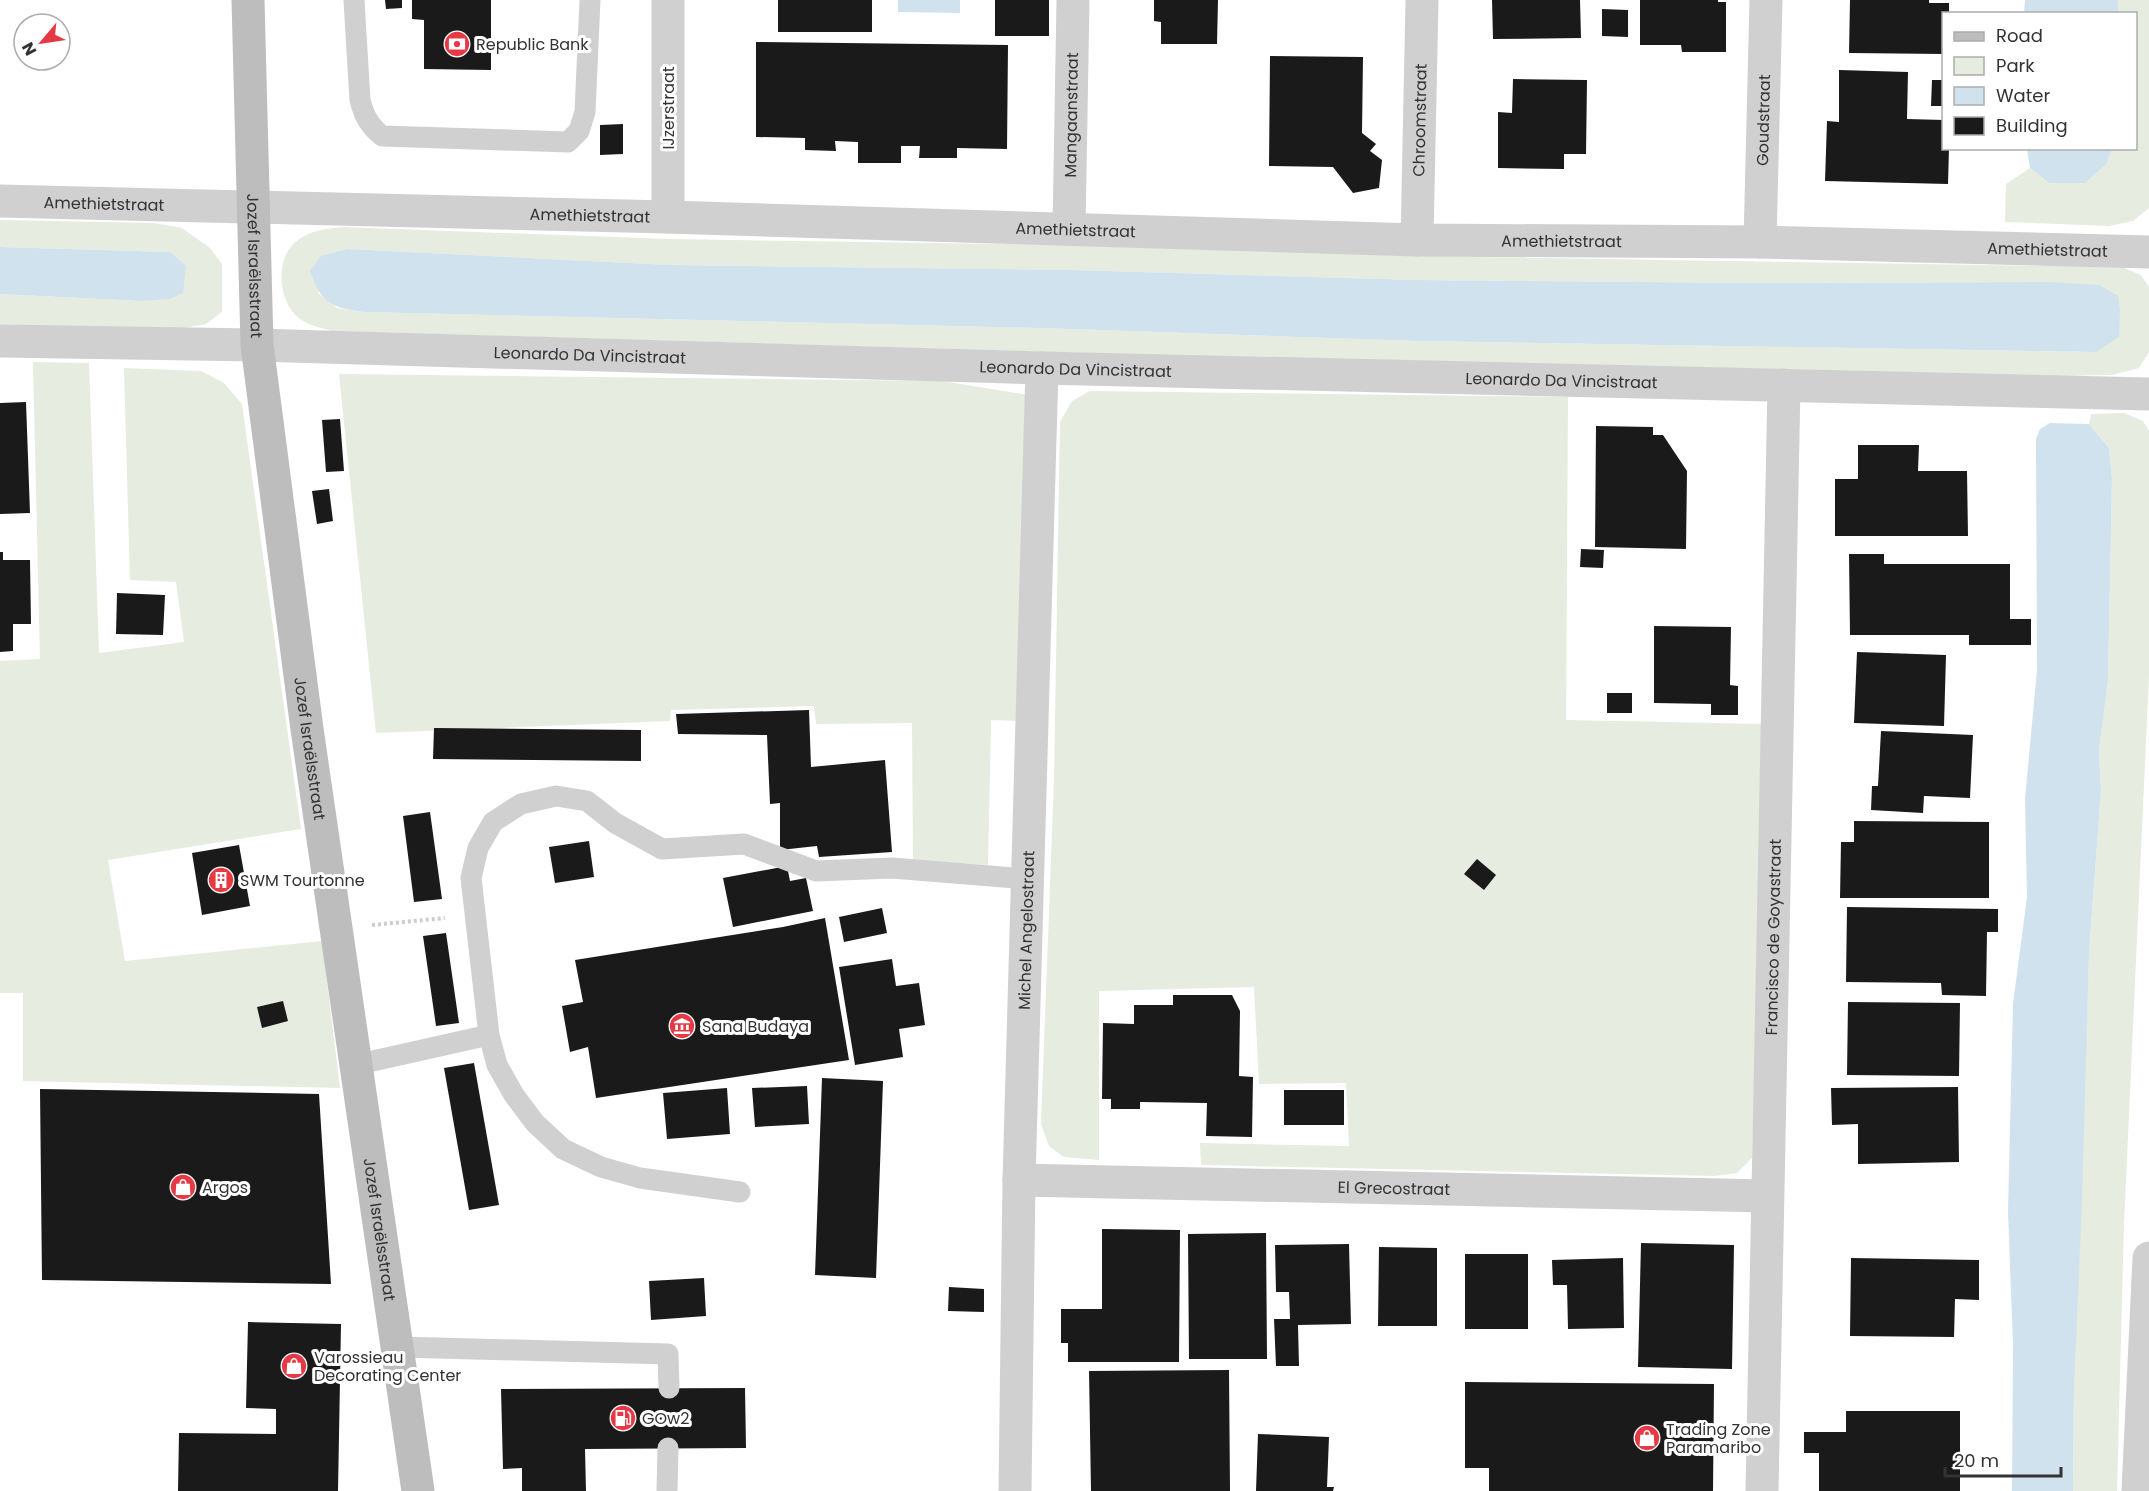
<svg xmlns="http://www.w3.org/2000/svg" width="2149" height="1491" viewBox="0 0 2149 1491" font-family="Poppins,sans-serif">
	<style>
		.green { fill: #e6ecdf; fill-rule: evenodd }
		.water { fill: #cfe2ee }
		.building { fill: #1a1a1a }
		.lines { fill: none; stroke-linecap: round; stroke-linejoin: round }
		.path { stroke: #cdcdcd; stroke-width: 4; stroke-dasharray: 3 3; stroke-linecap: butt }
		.lane { stroke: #d0d0d0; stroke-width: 21 }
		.street { stroke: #d0d0d0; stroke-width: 33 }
		.secondary { stroke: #bdbdbd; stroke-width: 33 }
		.labels { text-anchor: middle; stroke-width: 6; stroke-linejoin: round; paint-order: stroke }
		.poi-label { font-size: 16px; fill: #333; stroke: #fff; text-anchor: start }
		.street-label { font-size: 16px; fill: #333; stroke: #fff }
	</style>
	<rect width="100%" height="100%" fill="#fff"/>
	<!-- green -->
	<path class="green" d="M2118,0H2149V208L2133,221L2109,226L2005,222L2006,184L2030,168L2049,183L2107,163L2112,149L2136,148V14L2118,13Z
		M0,220L154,223L182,228L210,248L222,264V312L206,324L172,330L0,325V294L140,301L170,252L0,247Z
		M342,227L669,239L1070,245L1418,256L2122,267L2141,275L2149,287V352L2139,368L2112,375L2052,376L1785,369L1432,363L332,331C318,327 301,324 292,311C277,291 277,255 298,240C311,230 327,229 342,227ZM348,249L670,265L1071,270L1417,280L1760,283L2050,282L2096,352L1417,341L1040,328L364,312L337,308L318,293Z
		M33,362L89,363L99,653L184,642L176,582L130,580L124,368L201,371L224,383L242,404L301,829L108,860L125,961L322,941L340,1088L23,1081V993H0V661L40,659Z
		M339,374L942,381L1029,395L1019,721L991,720L988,865L913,860L912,723L816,724L814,706L671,710L670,721L376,733Z
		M1090,391L1568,397L1566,720L1764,724L1752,1158L1737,1173L1715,1176L1201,1165L1200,1143L1349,1146L1346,1083L1259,1084L1254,987L1099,991V1160L1064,1157L1049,1146L1041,1124L1054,780L1060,422L1072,401Z
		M2124,413L2143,421L2149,431V675L2124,1224L2117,1491H2073L2074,1391L2089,954L2101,790L2099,751L2108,679L2112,479L2109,448L2089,424L2091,414Z"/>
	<!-- water -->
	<path class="water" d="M898,0H960V13L898,12Z
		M2025,0H2118V13H2024Z
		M2027,149V148L2112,149L2107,163L2085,183H2049L2030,168Z
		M0,247L170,252L186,266L183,293L169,299L140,301L0,294Z
		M348,249L670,265L1071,270L1417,280L1760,283L2050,282L2099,285L2118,296L2120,310L2119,337L2096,352L1417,341L1040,328L364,312C330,307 322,304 310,271L321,256Z
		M2050,423L2089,424L2109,448L2112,479L2108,680L2099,751L2101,790L2089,954L2082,1200L2074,1391L2073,1491H2012L2013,1345L2008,1211L2013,1004L2027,897L2025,799L2037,670L2036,439L2040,429Z"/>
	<!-- building -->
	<path class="building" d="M385,0H402V8L386,9Z
		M412,0H491V70L424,69V20L412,19Z
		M778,0H872V32H778Z
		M995,0H1049V36H995Z
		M1154,0H1218L1217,44H1161V22L1154,21Z
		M1492,0H1580L1581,38L1493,39Z
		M1640,0H1718V2H1726V52H1682L1681,45H1640Z
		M1850,0H1929V3H1949V14H1944V54L1849,53Z
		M1602,9L1628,10V37L1602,36Z
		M756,42L1008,45L1007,149L957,148V158H919L920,146H901V163H858V142L835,141L836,151L805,150V138L756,137Z
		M1270,56L1363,57L1362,133L1376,144L1370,151L1382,160L1379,188L1353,193L1333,167L1269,166Z
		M1839,70L1908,72L1907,119L1944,120V148H1949L1948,184L1825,181L1827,121L1839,122Z
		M1513,79L1587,80L1586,154H1564V169L1498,168V112L1512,113Z
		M1932,80H1944V106H1931Z
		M623,124V154L600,155V125Z
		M26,402L30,513L0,514V403Z
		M340,419L344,471L326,472L322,420Z
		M1596,426L1653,427V435H1663L1687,471L1686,549L1595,547Z
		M1858,445H1919L1918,471H1967L1968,536H1835V479H1858Z
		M329,489L333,521L317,524L312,491Z
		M1581,549L1604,550L1603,568L1580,567Z
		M0,552H3V560H30L31,624H13V651L0,652Z
		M1849,554H1884V564H2010V619H2031V645H1969V635H1850Z
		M117,593L165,595L163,635L116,634Z
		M1654,626L1731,627L1730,685L1738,686V715H1711V704L1654,703Z
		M1857,652L1946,655L1944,726L1854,723Z
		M1607,693H1632V713H1607Z
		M809,710L811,767L885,760L892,852L819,857L817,846L780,850V803L770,804L767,735L678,734L676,714Z
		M434,728L641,730V761L433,759Z
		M1881,731L1973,735L1970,798L1924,796L1923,813L1871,810L1872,786H1878Z
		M430,812L442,899L414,902L403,816Z
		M1854,821L1989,822V898H1840L1841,842H1854Z
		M589,841L594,877L555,883L549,847Z
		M239,845L250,906L202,915L192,853Z
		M1477,859L1496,875L1484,890L1464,874Z
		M787,866L790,881L806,878L813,911L733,927L723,878Z
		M1847,907L1998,909V932H1987L1986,996L1942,995L1941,983L1846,982Z
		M882,908L887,933L844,942L839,917Z
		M825,918L849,1060L596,1098L588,1047L570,1052L562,1006L583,1002L575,960L783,927Z
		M446,933L459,1023L436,1026L423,936Z
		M892,959L896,986L919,983L925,1025L899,1029L903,1057L855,1065L839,967Z
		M1173,995H1232L1240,1011L1239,1076L1253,1077L1252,1137L1206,1136L1207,1103L1140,1102V1109H1111V1099H1102L1103,1023L1134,1024V1005H1173Z
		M283,1001L288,1021L262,1028L257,1007Z
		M1848,1002L1960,1003L1959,1076L1847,1075Z
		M474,1063L499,1205L469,1210L444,1068Z
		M822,1078L883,1081L876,1278L815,1275Z
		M807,1086L809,1124L755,1127L752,1088Z
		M1958,1087L1959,1162L1858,1164V1124L1832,1125L1831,1088Z
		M727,1088L730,1134L667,1139L663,1093Z
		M40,1089L319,1094L331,1284L42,1280Z
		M1284,1090H1344V1125H1284Z
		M1102,1229L1180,1230L1179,1362H1068V1343H1061V1309H1102Z
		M1266,1233L1267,1359H1189L1188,1234Z
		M1641,1243L1734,1245L1732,1369L1638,1367Z
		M1349,1244L1351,1324L1298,1325L1299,1366H1276L1274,1319H1290L1289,1292H1276L1275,1245Z
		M1379,1247L1437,1248V1326H1378Z
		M1465,1254H1528V1329H1465Z
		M1623,1258L1624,1328L1568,1329L1567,1285H1553L1552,1260Z
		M1851,1258L1979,1260V1300L1955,1299L1954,1337L1850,1336Z
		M704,1278L706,1316L651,1320L649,1281Z
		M949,1287L984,1289V1312L948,1311Z
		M248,1322L341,1324L338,1491H178L179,1433L276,1434V1409L246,1408Z
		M1229,1370L1230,1491H1091L1089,1371Z
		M1465,1382L1714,1384L1713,1491H1489V1468H1465Z
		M745,1388L746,1448L585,1449L586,1491H522V1468L503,1469L501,1389Z
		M1846,1411H1960V1491H1819V1453H1804V1432H1846Z
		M1258,1434L1329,1437L1327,1487H1334L1333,1491H1256Z"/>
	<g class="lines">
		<!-- path -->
		<path class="path" d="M372,925L445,918"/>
		<!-- lane -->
		<path class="lane" d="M354,0L360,100C364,116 369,125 382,136L568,142L579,131L585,112L590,0
			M355,1065L489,1035
			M740,1192L640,1178L601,1167L563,1149L535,1123L514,1095L497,1065L489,1035L471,878L478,848L493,822L521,804L556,796L587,801L615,823L662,849L744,844L816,871L892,868L1027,879
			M399,1347L668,1354L669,1388
			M667,1491L668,1448"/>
		<!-- street -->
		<g class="street">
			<path id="s1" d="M0,201L668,217L1417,240L1760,242L2149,252"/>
			<path d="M668,217V0"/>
			<path id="s2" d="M1069,229L1073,0"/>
			<path id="s3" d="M1417,240L1422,0"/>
			<path id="s4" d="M1760,242L1766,0"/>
			<path id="s5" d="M0,341L257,345L1042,368L2149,394"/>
			<path id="s6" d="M1019,1180L1767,1196"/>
			<path id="s7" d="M1015,1491L1019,1180L1042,368"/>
			<path id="s8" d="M1762,1491L1784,385"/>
			<path d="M2138,1491L2149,1258"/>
		</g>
		<!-- secondary -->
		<path class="secondary" id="s9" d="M248,0L257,345L307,729L418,1491"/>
	</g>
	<!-- icons -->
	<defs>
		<g id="bank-disc" transform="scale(1.35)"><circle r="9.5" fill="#e63946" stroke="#fff"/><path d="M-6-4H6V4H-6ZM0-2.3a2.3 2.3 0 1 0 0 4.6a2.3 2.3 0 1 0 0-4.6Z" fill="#fff"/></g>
		<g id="building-disc" transform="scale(1.35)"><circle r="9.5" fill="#e63946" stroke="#fff"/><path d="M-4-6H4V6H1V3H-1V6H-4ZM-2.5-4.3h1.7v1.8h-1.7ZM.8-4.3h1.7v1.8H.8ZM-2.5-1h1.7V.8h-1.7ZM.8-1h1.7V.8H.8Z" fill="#fff"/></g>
		<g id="museum-disc" transform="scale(1.35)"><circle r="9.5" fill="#e63946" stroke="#fff"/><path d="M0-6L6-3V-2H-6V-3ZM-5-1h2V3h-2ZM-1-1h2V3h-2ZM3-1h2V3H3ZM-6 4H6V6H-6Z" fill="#fff"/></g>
		<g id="shop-disc" transform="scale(1.35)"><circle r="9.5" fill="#e63946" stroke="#fff"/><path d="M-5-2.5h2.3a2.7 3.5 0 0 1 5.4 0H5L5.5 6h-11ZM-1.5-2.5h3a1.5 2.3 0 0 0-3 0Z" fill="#fff"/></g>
		<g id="fuel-disc" transform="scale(1.35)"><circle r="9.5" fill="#e63946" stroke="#fff"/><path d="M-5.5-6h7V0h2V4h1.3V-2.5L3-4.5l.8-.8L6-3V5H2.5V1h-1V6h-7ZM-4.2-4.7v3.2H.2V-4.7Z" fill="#fff"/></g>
	</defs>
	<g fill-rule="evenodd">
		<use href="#bank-disc" x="457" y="44"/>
		<use href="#building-disc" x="221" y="880"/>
		<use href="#museum-disc" x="682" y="1026"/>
		<use href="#shop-disc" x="183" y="1187"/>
		<use href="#shop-disc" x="294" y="1366"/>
		<use href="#fuel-disc" x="623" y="1418"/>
		<use href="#shop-disc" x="1647" y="1438"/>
	</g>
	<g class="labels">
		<!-- poi labels -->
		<g class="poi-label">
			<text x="476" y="50">Republic Bank</text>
			<text x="240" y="886">SWM Tourtonne</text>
			<text x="702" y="1032">Sana Budaya</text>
			<text x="202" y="1193">Argos</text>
			<text x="314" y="1363">Varossieau<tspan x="314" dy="18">Decorating Center</tspan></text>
			<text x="642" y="1424">GOw2</text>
			<text x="1666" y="1435">Trading Zone<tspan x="1666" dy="18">Paramaribo</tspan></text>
		</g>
		<!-- street labels -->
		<g class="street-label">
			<text transform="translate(668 108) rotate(-90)" y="6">IJzerstraat</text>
			<text dy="6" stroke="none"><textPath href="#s2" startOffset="114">Mangaanstraat</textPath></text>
			<text dy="6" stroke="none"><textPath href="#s3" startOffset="120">Chroomstraat</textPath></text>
			<text dy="6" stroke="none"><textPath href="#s4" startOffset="122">Goudstraat</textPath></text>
			<text dy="6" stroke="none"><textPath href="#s1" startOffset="104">Amethietstraat</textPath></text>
			<text dy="6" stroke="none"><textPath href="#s1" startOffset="590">Amethietstraat</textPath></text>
			<text dy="6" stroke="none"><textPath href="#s1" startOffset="1076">Amethietstraat</textPath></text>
			<text dy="6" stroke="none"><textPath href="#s1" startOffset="1562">Amethietstraat</textPath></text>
			<text dy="6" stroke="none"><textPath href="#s1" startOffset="2048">Amethietstraat</textPath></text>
			<text dy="6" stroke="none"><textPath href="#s9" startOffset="266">Jozef Israëlsstraat</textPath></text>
			<text dy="6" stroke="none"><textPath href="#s5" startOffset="590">Leonardo Da Vincistraat</textPath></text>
			<text dy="6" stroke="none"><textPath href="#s5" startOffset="1076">Leonardo Da Vincistraat</textPath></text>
			<text dy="6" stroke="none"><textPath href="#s5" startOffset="1562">Leonardo Da Vincistraat</textPath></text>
			<text dy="6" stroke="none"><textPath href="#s9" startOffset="752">Jozef Israëlsstraat</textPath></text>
			<text dy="6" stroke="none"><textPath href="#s7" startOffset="561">Michel Angelostraat</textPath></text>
			<text dy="6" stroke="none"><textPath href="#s8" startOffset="554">Francisco de Goyastraat</textPath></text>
			<text dy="6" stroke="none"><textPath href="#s6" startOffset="375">El Grecostraat</textPath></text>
			<text dy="6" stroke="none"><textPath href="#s9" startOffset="1238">Jozef Israëlsstraat</textPath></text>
		</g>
	</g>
	<!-- legend -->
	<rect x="1942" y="12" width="195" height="138" fill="#ffffff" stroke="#adadad" stroke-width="1.5"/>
	<rect x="1954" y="32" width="30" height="9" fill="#bdbdbd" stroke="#adadad" stroke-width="1.5"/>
	<text x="1996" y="42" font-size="18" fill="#333333">Road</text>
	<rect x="1954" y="57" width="30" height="18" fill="#e6ecdf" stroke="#adadad" stroke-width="1.5"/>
	<text x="1996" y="72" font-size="18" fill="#333333">Park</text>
	<rect x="1954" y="87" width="30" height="18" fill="#cfe2ee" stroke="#adadad" stroke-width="1.5"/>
	<text x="1996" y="102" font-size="18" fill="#333333">Water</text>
	<rect x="1954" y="117" width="30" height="18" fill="#1a1a1a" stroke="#adadad" stroke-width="1.5"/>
	<text x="1996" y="132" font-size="18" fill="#333333">Building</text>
	<!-- north arrow -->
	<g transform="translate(42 42) rotate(241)"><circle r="28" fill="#ffffff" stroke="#adadad" stroke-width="1.5"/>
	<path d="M0-4.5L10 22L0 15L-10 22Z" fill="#e63946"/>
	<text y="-9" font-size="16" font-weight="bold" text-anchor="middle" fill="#333333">N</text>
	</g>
	<!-- scale -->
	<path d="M1945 1467v9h116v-9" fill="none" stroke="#333333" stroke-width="3"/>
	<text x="1954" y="1467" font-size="18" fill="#333333" stroke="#ffffff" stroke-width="4.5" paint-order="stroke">20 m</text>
</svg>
